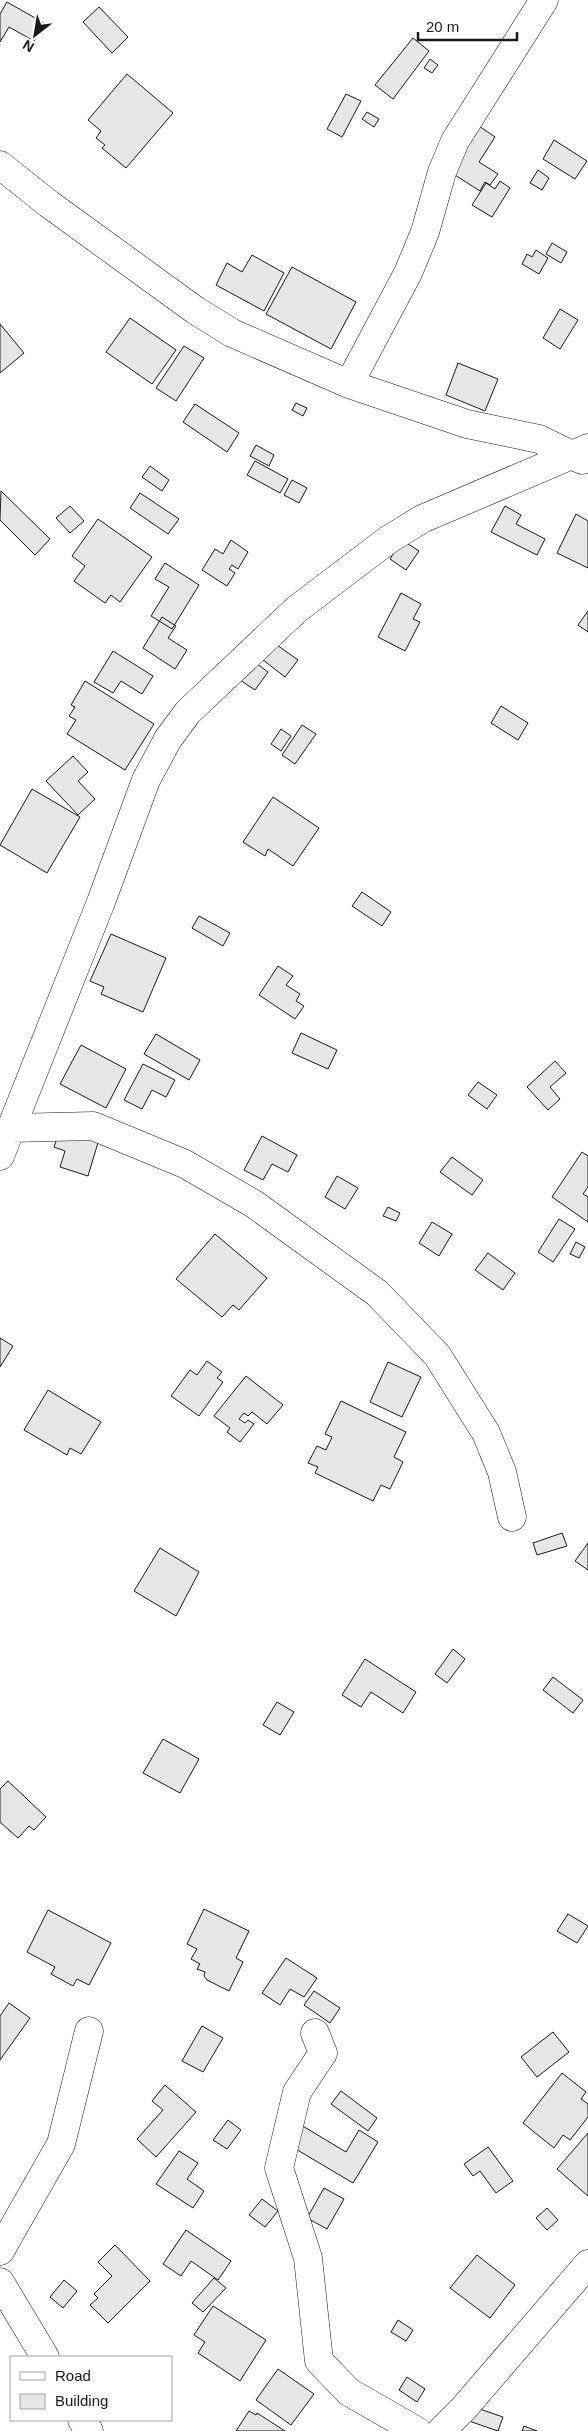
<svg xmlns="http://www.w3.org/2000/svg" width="588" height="2431" viewBox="0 0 588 2431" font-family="Arial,sans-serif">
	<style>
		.building { fill: #e6e6e6; stroke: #1a1a1a }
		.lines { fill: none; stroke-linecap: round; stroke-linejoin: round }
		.street-casing { stroke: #1a1a1a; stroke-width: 29 }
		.street { stroke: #fff; stroke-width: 28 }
	</style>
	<rect width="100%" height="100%" fill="#fff"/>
	<!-- building -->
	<path class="building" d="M7,2L44,23L34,41L9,27L0,42V14Z
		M99,7L128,37L112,53L83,22Z
		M413,38L429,51L393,99L375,85Z
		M430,59L438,65L432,73L424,68Z
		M127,74L173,113L126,168L102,148L105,145L96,138L101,131L88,120Z
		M346,94L361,101L342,137L327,129Z
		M367,112L379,119L374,127L362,119Z
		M476,124L495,137L479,162L498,174L490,185L485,182L480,191L447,170Z
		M554,140L587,161L575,179L543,159Z
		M538,170L549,178L542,190L530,183Z
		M500,181L510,188L492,217L472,205L486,183L495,189Z
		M552,243L567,252L561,263L546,254Z
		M536,250L548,258L539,274L522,264L527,254L532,257Z
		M252,255L284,273L264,311L216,285L227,263L242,272Z
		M292,267L356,302L331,349L266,314Z
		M560,309L578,320L560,349L543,338Z
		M130,318L176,350L152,384L106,352Z
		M0,324L24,353L0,373Z
		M184,346L204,358L176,401L156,388Z
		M458,363L498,379L485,411L446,395Z
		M296,403L307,408L303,416L292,410Z
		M195,404L239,433L227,452L183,422Z
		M256,445L274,455L269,466L250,456Z
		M255,461L288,479L280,493L247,475Z
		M150,466L169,480L162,491L142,477Z
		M292,480L307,488L299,503L284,495Z
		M1,491L50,539L35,555L0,520Z
		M140,493L179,519L168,534L130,508Z
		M70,506L84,521L70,533L56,518Z
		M505,506L521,515L516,524L545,539L537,555L491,532Z
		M576,514L588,521V568L557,553Z
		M98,519L152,557L120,602L111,595L105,603L74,581L85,566L72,556Z
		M231,540L248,552L238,569L232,565L229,569L235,573L227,586L202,570L215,549L223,554Z
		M402,540L419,551L406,570L390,559Z
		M165,563L199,585L172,629L151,616L169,587L155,579Z
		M401,593L421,604L413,619L420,622L405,651L378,637Z
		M588,611V632L578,625Z
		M162,617L176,626L168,638L187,650L175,669L143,648Z
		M270,640L298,660L285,677L258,656Z
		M113,651L153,676L142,694L121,681L113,693L94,682Z
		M253,661L268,672L255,690L240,680Z
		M85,681L154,724L125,770L67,734L76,720L69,716L75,707L71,705Z
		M501,706L528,723L518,740L491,723Z
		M302,725L316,734L295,764L282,755Z
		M281,729L291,736L281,751L271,744Z
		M73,756L88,772L78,781L95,799L78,815L46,781Z
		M32,789L80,817L47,873L0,845Z
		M273,797L319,828L293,866L268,849L265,856L243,842Z
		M362,892L391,912L382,926L352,906Z
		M199,916L230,933L223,946L192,928Z
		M111,934L166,958L143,1012L101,994L104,987L90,981Z
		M278,966L293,976L286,985L300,994L296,1001L304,1006L295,1019L259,995Z
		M301,1033L337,1050L328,1069L292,1053Z
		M156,1034L200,1060L189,1080L144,1054Z
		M81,1045L126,1069L106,1108L60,1084Z
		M555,1061L566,1073L550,1087L560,1099L548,1110L527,1087Z
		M143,1064L175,1080L166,1097L152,1090L142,1109L124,1100Z
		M478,1082L497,1095L487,1109L468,1095Z
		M61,1125L100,1136L88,1176L60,1167L65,1151L54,1147Z
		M262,1136L297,1155L288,1172L272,1164L263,1180L244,1170Z
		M582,1152L588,1156V1187L583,1194L588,1197V1222L552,1197Z
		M452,1157L483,1180L472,1195L440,1172Z
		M337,1176L358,1188L345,1209L325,1197Z
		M388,1207L400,1213L396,1221L383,1216Z
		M559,1219L575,1229L553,1262L538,1252Z
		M432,1222L452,1234L439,1256L419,1243Z
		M215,1234L267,1278L239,1310L233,1305L222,1317L176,1279Z
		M576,1242L585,1247L579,1258L570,1254Z
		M488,1253L515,1273L503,1290L475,1270Z
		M0,1338L13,1346L0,1367Z
		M207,1361L222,1372L217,1378L223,1382L199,1416L171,1396L190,1370L197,1375Z
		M388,1362L421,1377L402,1417L370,1402Z
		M246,1376L283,1405L267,1424L252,1412L248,1416L244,1413L239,1419L245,1423L248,1420L254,1424L240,1442L227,1432L230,1428L214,1416Z
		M48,1390L101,1422L81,1454L70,1448L67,1455L24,1430Z
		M341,1401L406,1432L394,1457L403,1462L390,1489L381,1485L373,1501L315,1473L318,1467L308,1463L317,1446L326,1450L332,1437L325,1434Z
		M562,1533L567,1546L537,1555L533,1543Z
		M588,1543V1570L575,1561Z
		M160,1548L199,1572L176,1616L134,1591Z
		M453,1649L465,1659L447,1683L435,1674Z
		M365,1659L416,1692L403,1713L371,1692L361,1707L342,1695Z
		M553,1677L583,1700L573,1713L543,1690Z
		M277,1702L294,1712L280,1735L263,1725Z
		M163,1739L199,1759L180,1793L143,1773Z
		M8,1781L46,1817L34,1830L29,1826L18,1838L0,1822V1789Z
		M204,1909L249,1931L236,1958L243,1962L229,1991L207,1980L204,1976L205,1972L197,1969L200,1964L191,1959L197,1949L187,1944Z
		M48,1910L111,1943L89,1985L77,1979L73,1986L51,1974L55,1967L27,1952Z
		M568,1914L588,1926L577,1943L557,1931Z
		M286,1958L317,1978L304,1997L290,1989L280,2005L262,1993Z
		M314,1991L340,2008L330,2023L304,2005Z
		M9,2003L30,2018L0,2060V2016Z
		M202,2026L223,2038L203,2072L182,2061Z
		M553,2032L569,2052L537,2077L521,2057Z
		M562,2073L586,2092L581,2099L588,2104V2117L570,2140L563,2135L554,2148L523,2123Z
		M165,2085L196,2112L156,2157L137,2139L163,2110L152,2101Z
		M341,2091L377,2118L368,2131L331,2104Z
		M228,2120L241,2130L227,2149L213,2140Z
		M301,2125L346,2152L359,2130L378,2142L353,2183L289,2145Z
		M588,2133V2196L557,2169Z
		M488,2147L513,2181L496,2193L480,2171L473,2176L464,2164Z
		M179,2151L198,2163L187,2179L204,2191L193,2208L156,2184Z
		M324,2188L344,2199L327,2229L307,2218Z
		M262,2199L278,2211L265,2227L249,2215Z
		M547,2208L558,2220L547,2230L536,2218Z
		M186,2230L231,2261L218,2280L191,2261L181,2276L163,2264Z
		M115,2245L150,2281L108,2323L90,2305L98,2298L94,2294L112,2276L98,2262Z
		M477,2255L515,2285L490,2318L450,2288Z
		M214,2278L226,2288L203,2312L192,2303Z
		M64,2280L77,2291L63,2308L50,2297Z
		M213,2306L266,2340L240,2381L198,2353L205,2342L194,2335Z
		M398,2320L413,2330L406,2341L391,2332Z
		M278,2369L314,2394L291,2425L256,2400Z
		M407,2377L425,2389L417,2402L399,2390Z
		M471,2406L503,2417L498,2431L466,2420Z
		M249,2411L256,2415L257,2413L285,2431H236Z
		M524,2426L537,2431H522Z"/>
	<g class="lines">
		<!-- street casing -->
		<g class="street-casing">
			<path id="street" d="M0,165L49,204L195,310L232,333L349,384L467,424L539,439L582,460
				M349,384L408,273L425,232L442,172L455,141L544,0
				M11,1128L93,1126L185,1164L254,1204L377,1293L437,1355L486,1433L502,1472L512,1517
				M0,1156L101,902L146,780L168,739L188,712L297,609L388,540L422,519L588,448
				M315,2033L323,2053L297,2092L279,2168L308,2258L319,2361L349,2392L417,2431
				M0,2251L61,2144L89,2031
				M0,2282L45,2357
				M82,2420L89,2431
				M441,2431L464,2408L588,2264"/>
		</g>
		<!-- street -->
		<use href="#street" class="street"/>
	</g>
	<!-- legend -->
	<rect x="10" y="2356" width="162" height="65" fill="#ffffff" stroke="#a3a3a3"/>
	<rect x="20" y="2372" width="25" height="8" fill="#ffffff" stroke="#a3a3a3"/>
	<text x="55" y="2381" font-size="15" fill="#1a1a1a">Road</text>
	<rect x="20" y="2394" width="25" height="15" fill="#e6e6e6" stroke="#a3a3a3"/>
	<text x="55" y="2406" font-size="15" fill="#1a1a1a">Building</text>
	<!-- north arrow -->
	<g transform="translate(35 35) rotate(211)" stroke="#ffffff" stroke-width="4" paint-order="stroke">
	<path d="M0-4L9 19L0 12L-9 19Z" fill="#1a1a1a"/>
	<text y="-8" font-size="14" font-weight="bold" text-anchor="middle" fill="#1a1a1a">N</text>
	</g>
	<!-- scale -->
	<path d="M418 32v8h99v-8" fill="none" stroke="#1a1a1a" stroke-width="2.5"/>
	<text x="426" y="32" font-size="15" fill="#1a1a1a" stroke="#ffffff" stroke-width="4" paint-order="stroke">20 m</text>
</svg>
